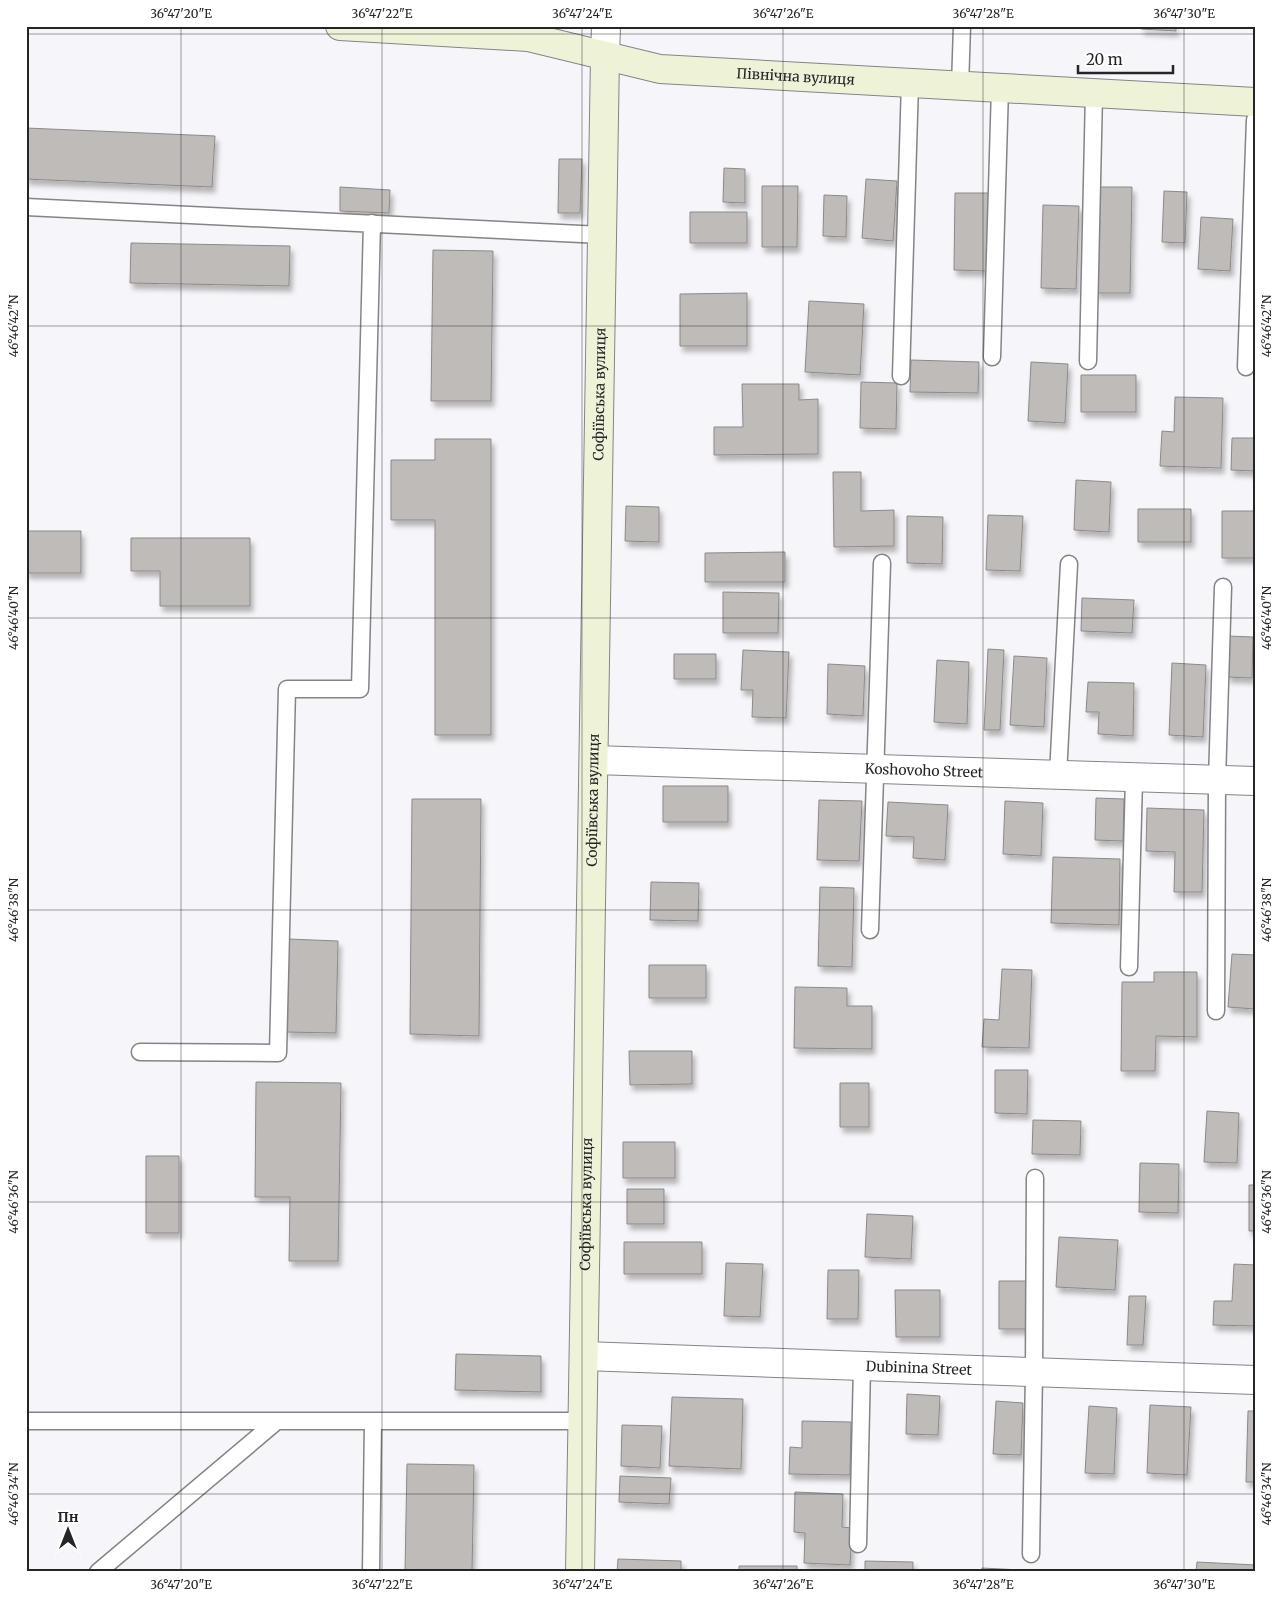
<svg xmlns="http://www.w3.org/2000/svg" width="1281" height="1598" viewBox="0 0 1281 1598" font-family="Merriweather,serif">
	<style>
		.building { fill: #bfbbb9; stroke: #8d8987; filter: url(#shadow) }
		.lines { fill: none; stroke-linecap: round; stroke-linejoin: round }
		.lane-casing { stroke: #848487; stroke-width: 19 }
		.street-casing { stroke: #848487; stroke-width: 30 }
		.secondary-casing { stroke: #848487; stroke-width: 30 }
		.lane { stroke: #fff; stroke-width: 16 }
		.street { stroke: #fff; stroke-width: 28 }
		.secondary { stroke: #eef3d8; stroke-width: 28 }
		.ticks { fill: none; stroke: #252527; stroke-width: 1; stroke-opacity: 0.45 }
		.labels { text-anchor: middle; stroke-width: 5; stroke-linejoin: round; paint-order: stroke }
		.street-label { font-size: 14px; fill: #252527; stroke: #fff }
		.neatline { fill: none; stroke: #252527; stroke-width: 2 }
		.ticks-label { font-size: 12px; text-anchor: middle; fill: #252527 }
	</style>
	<defs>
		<filter id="shadow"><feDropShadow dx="3" dy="5.5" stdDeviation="2.5" flood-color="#0004"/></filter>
	</defs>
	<rect width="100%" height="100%" fill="#f6f6fa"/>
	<!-- building -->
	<path class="building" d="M1141,26H1176V31L1141,29Z
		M26,128L215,136L212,187L26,179Z
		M559,159H582L580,213H558Z
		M724,168L745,169V203L723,202Z
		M866,179L897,181L893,241L862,238Z
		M762,186H798L797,247H762Z
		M340,187L390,190L389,213L340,211Z
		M1097,187H1132L1130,293H1095Z
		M1164,191L1187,192L1185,243L1162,242Z
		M955,193H989L987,271L954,270Z
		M824,195L847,196L846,237L823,236Z
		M1043,205L1079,206L1076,289L1041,288Z
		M690,212H747V243H690Z
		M1201,217L1233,219L1230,271L1198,269Z
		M131,243L290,246L289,286L130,283Z
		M433,250L493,251L491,401H431Z
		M747,293V346H680V294Z
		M809,301L864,304L860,375L805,372Z
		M911,360L979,362L978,393L910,392Z
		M1031,362L1068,364L1065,423L1028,421Z
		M1081,375H1136V412H1081Z
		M861,382L897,383L896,429L860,428Z
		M742,384H799V400L818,399V454L714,455V427H743Z
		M1175,397L1223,398L1221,468L1160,466L1162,431L1174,432Z
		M1232,438H1255V471L1231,470Z
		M435,439H491V735H435V520H391V460H435Z
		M833,472H861V511L894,510V546L834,547Z
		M1076,480L1111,482L1109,532L1074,530Z
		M626,506L659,507V542L625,541Z
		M1138,509H1191V542H1138Z
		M1222,511H1255V558H1222Z
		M988,515L1023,516L1020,571L986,570Z
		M907,516L943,517L942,564L907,563Z
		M26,531H81V573H26Z
		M131,538H250V606H160V571H131Z
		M785,552V582H705V553Z
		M723,592L779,593L778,633H723Z
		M1082,598L1134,600L1132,633L1081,631Z
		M1228,636L1253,637L1252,678L1227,677Z
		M988,649L1004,650L1000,730H984Z
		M743,650L789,652L786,718L752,717L753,690H741Z
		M674,654H716V679H674Z
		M1014,656L1047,658L1044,727L1010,725Z
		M937,660L969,662L967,724L934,722Z
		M1172,663L1206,665L1203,737L1169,735Z
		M828,664L865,666L863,716L827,714Z
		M1088,682L1134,683L1133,736L1098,734L1099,712H1086Z
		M663,786H728V822H663Z
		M1096,798L1124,799L1123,841L1095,840Z
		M412,799H481L479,1036L410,1034Z
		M819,800L862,801L859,861L817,860Z
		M1005,801L1043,803L1041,856L1003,854Z
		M888,802L948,805L945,860L913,858L914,837L886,836Z
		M1147,808L1204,810L1202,892H1174L1175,852L1146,851Z
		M1053,857L1120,859L1119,925L1051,923Z
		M651,882L699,883L698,921L650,920Z
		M820,887L854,888L852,967L818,966Z
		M289,939L338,941L336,1033L286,1032Z
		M1232,954L1255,955V1009L1228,1007Z
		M649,965H706V998H649Z
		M1002,969L1032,970L1029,1048L982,1047L984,1019L999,1020Z
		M1154,972H1197V1037L1156,1036L1155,1071H1121L1122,982H1154Z
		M795,987L847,988V1006H872V1049L794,1048Z
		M629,1051H692V1084L630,1085Z
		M995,1070H1028L1027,1114L995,1113Z
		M256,1082L341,1083L338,1261H289L290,1197H255Z
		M840,1083H869V1127H840Z
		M1207,1111L1239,1113L1237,1163L1204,1162Z
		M1033,1120L1081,1121L1080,1155L1032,1154Z
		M623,1142H675V1178H623Z
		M146,1156H179V1233H146Z
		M1140,1163L1179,1164L1178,1213L1139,1212Z
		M1249,1185H1255V1231H1249Z
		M627,1189H664V1224H627Z
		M867,1214L913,1216L911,1259L865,1257Z
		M1059,1237L1118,1240L1115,1290L1056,1287Z
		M624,1242H702V1274H624Z
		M726,1263L763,1264L760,1317L724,1316Z
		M1234,1264L1255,1265V1326L1213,1325L1214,1301H1232Z
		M828,1270H859L858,1319H827Z
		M999,1281H1029V1329H999Z
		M895,1290H940V1337H896Z
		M1129,1296H1146L1143,1345H1127Z
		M456,1354L541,1356V1392L455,1390Z
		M907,1394L940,1396L938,1435L906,1434Z
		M672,1397L743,1399L741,1469L669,1466Z
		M996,1401L1023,1403L1021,1455L993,1454Z
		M1150,1405L1191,1407L1187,1475L1147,1473Z
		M1089,1406L1117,1408L1114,1474L1085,1473Z
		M1248,1411H1255V1482H1246Z
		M802,1421L851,1422L850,1475L789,1474L790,1447L802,1448Z
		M622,1425L662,1426L660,1468L621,1466Z
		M407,1464L474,1465L472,1572H405Z
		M620,1476L671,1478L669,1504L619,1502Z
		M795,1492L843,1494L842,1527L852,1528L850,1565L804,1563L805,1533L794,1532Z
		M618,1559L681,1561V1572H617Z
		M865,1561L913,1562V1572H865Z
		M1197,1562L1255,1565V1572H1196Z
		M739,1566H797V1572H739Z
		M982,1568L1021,1570V1572H982Z"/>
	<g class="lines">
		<!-- lane casing -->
		<g class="lane-casing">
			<path id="lane" d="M960,86L962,26
				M26,207L602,235
				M992,357L1000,88
				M1088,361L1094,93
				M1246,367L1255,120
				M901,376L910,83
				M1058,775L1069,564
				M870,930L882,563
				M1129,967L1134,778
				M1216,1011L1217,780L1223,587
				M140,1052L278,1053L287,689H360L372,223
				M26,1421H373
				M858,1544L862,1366
				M1031,1554L1034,1372L1035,1178
				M98,1572L277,1421
				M371,1572L373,1421H583"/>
		</g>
		<!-- street casing -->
		<g class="street-casing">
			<g id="street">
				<path d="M605,56L606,26"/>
				<path id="s1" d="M594,760L1255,781"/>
				<path id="s2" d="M584,1356L1255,1380"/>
			</g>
		</g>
		<!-- secondary casing -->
		<g class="secondary-casing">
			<g id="secondary">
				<path id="s3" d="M340,26L528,37L660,69L1255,102"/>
				<path id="s4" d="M580,1572L605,56"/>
			</g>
		</g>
		<!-- lane -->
		<use href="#lane" class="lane"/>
		<!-- street -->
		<use href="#street" class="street"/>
		<!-- secondary -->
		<use href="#secondary" class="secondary"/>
	</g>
	<!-- ticks -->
	<path class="ticks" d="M181,26V1572M382,26V1572M582,26V1572M783,26V1572M983,26V1572M1184,26V1572M26,34H1255M26,326H1255M26,618H1255M26,910H1255M26,1202H1255M26,1494H1255"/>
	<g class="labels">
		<!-- street labels -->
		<g class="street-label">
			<text dy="5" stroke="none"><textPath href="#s3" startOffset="460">Північна вулиця</textPath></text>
			<text dy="5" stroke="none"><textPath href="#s4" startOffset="1178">Софіївська вулиця</textPath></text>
			<text dy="5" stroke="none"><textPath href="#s1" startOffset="330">Koshovoho Street</textPath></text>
			<text dy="5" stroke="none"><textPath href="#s4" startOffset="772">Софіївська вулиця</textPath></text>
			<text dy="5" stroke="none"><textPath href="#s4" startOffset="368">Софіївська вулиця</textPath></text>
			<text dy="5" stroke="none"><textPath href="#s2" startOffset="335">Dubinina Street</textPath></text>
		</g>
	</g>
	<!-- border -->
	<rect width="1281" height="1598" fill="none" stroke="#ffffff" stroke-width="55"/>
	<!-- north arrow -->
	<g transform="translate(68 1530)" stroke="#ffffff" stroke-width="4" paint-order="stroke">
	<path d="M0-4L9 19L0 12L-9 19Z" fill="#252527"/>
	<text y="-8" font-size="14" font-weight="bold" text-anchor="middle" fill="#252527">Пн</text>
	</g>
	<!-- scale -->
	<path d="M1078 65v8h95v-8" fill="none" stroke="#252527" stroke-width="2.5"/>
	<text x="1086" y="65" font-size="15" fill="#252527" stroke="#ffffff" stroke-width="4" paint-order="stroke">20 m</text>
	<rect x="28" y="28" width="1226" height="1542" class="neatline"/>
	<g class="ticks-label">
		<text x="181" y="18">36°47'20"E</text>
		<text x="382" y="18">36°47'22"E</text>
		<text x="582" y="18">36°47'24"E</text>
		<text x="783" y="18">36°47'26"E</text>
		<text x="983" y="18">36°47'28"E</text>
		<text x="1184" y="18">36°47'30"E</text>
		<text transform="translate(14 326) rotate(-90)" y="4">46°46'42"N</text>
		<text transform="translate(1267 326) rotate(-90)" y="4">46°46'42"N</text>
		<text transform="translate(14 618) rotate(-90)" y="4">46°46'40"N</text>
		<text transform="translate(1267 618) rotate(-90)" y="4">46°46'40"N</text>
		<text transform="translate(14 910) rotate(-90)" y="4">46°46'38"N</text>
		<text transform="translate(1267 910) rotate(-90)" y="4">46°46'38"N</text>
		<text transform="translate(14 1202) rotate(-90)" y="4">46°46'36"N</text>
		<text transform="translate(1267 1202) rotate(-90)" y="4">46°46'36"N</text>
		<text transform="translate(14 1494) rotate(-90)" y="4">46°46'34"N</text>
		<text transform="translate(1267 1494) rotate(-90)" y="4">46°46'34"N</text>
		<text x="181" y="1589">36°47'20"E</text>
		<text x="382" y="1589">36°47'22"E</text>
		<text x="582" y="1589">36°47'24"E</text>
		<text x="783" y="1589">36°47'26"E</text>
		<text x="983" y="1589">36°47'28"E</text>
		<text x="1184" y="1589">36°47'30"E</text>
	</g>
</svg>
